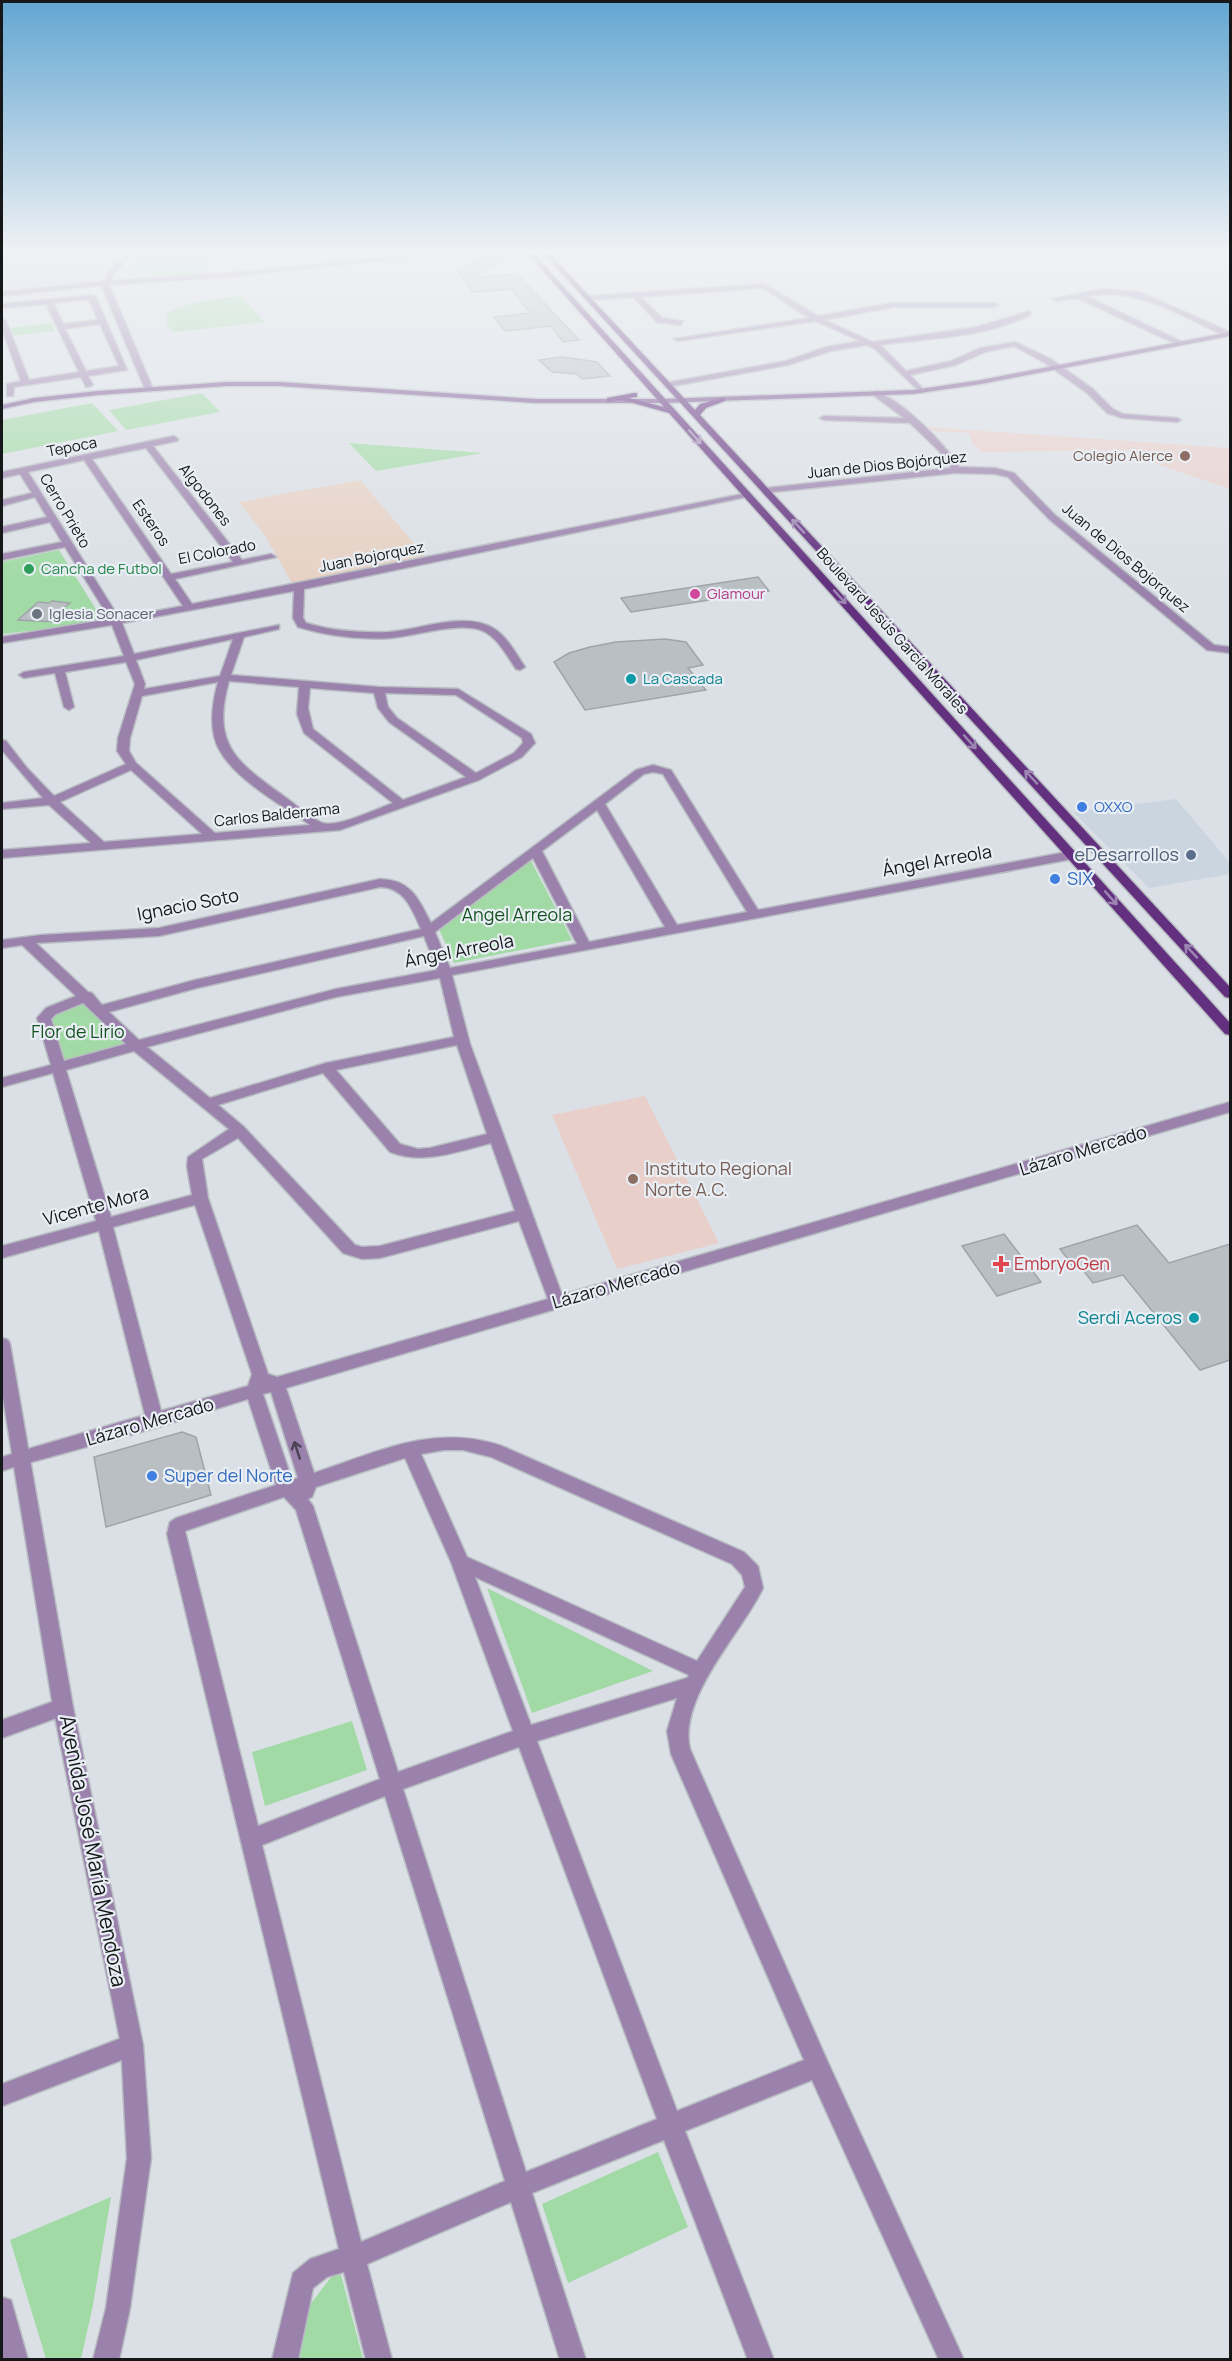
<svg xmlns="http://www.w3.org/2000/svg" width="1232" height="2361" viewBox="0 0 1232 2361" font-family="Manrope,sans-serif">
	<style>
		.built { fill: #cad5e0 }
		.industrial { fill: #e7d1c4 }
		.education { fill: #e9cfca }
		.green { fill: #a1daa5 }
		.building { fill: #babfc4; stroke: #9fa4a9; stroke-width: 1.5 }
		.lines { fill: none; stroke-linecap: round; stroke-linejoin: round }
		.minor-casing { stroke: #b7bcc1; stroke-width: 3 }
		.tertiary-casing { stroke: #b7bcc1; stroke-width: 3 }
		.secondary-casing { stroke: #b7bcc1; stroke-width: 3 }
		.primary-casing { stroke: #b7bcc1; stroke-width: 3 }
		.minor { fill: #9b82ad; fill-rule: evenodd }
		.tertiary { fill: #9b82ad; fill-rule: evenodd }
		.secondary { fill: #7a5392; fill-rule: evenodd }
		.primary { fill: #62307e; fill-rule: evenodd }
		.oneway { stroke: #9e86b3 }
		.oneway2 { stroke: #4b4254 }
		.education-dot { fill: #8d6e63; stroke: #e8eef3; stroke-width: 2 }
		.leisure-dot { fill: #2e9e5b; stroke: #e8eef3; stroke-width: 2 }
		.hotel-dot { fill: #d1479c; stroke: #e8eef3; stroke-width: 2 }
		.worship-dot { fill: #6b7280; stroke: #e8eef3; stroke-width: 2 }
		.culture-dot { fill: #0f9aa8; stroke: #e8eef3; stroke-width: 2 }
		.shop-dot { fill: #3f7fe0; stroke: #e8eef3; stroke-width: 2 }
		.service-dot { fill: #5c6f8a; stroke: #e8eef3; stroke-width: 2 }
		.health-dot { fill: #e0444e; stroke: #e8eef3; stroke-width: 2 }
		.labels { text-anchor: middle; stroke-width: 4.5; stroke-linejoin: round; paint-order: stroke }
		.far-street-label { font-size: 15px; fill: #151719; stroke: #e8eef3 }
		.far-education-label { font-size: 15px; fill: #785e54; stroke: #e8eef3; text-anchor: end }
		.far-leisure-label { font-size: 15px; fill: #27864d; stroke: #e8eef3; text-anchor: start }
		.far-hotel-label { font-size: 15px; fill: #b23c85; stroke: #e8eef3; text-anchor: start }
		.far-worship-label { font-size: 15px; fill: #5b616d; stroke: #e8eef3; text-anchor: start }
		.far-culture-label { font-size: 15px; fill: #0d838f; stroke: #e8eef3; text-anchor: start }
		.far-shop-label { font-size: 15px; fill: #366cbe; stroke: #e8eef3; text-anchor: start }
		.service-label { font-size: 18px; fill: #4e5e75; stroke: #e8eef3; text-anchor: end }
		.street-label { font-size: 18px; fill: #151719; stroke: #e8eef3 }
		.shop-label { font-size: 18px; fill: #366cbe; stroke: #e8eef3; text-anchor: start }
		.park-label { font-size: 18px; fill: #165221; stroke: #e8eef3 }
		.education-label { font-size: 18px; fill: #785e54; stroke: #e8eef3; text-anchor: start }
		.health-label { font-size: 18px; fill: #be3a42; stroke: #e8eef3; text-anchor: start }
		.culture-label { font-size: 18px; fill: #0d838f; stroke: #e8eef3; text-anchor: end }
		.near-street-label { font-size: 21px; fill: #151719; stroke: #e8eef3 }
	</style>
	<rect width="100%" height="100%" fill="#dbe0e6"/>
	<!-- built -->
	<path class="built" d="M2,253H123L109,264L99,280L2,291Z
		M1176,799L1230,863V874L1149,888L1073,812Z"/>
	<!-- industrial -->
	<path class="industrial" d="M360,480L425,556L292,583L265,536L239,502Z"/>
	<!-- education -->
	<path class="education" d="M926,427L1230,448V489L1145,460L1131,450L981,452L972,443L969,433L931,431Z
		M645,1096L719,1243L617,1269L552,1115Z"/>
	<!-- green -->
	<path class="green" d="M182,253H209V271C185,275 156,280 134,268L132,262L137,256Z
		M241,296L264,322L174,332L167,325V313C191,301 214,299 241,296Z
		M52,323L55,331L12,336L8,328Z
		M202,393L220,412L126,430L109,410Z
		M92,403L118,431L2,454V420Z
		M349,443L483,453L376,471Z
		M59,550L102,619L54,628L2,634V562Z
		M531,861L572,940L454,963L439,929Z
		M84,1004L125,1044L62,1062L48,1017Z
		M487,1588L653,1671L532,1713Z
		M352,1721L367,1770L265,1806L252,1752Z
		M658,2152L688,2227L568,2283L542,2204Z
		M111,2197L93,2305L81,2359H46L10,2240Z
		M339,2267L363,2359L298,2360L305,2311Z"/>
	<!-- building -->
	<path class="building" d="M488,255L507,258L471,278L517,274L579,340L563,342L551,326L505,331L494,317L530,313L512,289L473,292L458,272Z
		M562,357L597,362L610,376L582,379L577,374L552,372L539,360Z
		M758,577L769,591L631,612L621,598Z
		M52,601L70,603L60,611L68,613L57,622L18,620L38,602L49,603Z
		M665,639L686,642L703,665L688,668L706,690L585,710L554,662L569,653L590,647L616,642Z
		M1137,1225L1169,1263L1230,1244V1360L1200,1370L1123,1275L1093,1283L1077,1262L1072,1265L1060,1249Z
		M1004,1234L1041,1282L997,1296L962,1246Z
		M182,1432L196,1437L211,1495L106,1527L94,1457Z"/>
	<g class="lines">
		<!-- minor casing -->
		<g class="minor-casing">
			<path id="minor" d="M430,253H450L229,277L106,285L2,296V292L106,281L229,273Z
				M764,284L818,316L893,303H994L998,305L994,307H893L825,320L873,342L977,327L1030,311V315C985,338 929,338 880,345L906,371L951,361L980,348L1015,342L1051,359L1093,389L1113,409L1123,414L1177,418L1181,420L1177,422L1122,418L1107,413L1087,393L1045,363L1014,346L985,352L956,365L910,375L925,391L921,393L875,349L867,345L831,351L788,365L668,387H665V383L786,361L826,347L860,341L816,321L678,341L674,339L809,318L763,288L641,297L662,318L683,321L680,325L657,322L633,297L588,300L584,298L588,296Z
				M1103,289L1140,292L1230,332V336H1225C1180,315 1137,287 1086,296L1183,342L1184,344L1180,346L1077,298L1056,301L1052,299Z
				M92,295L96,297L127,370L88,376L93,385L89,387H86L81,377L14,387L13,396H7V384L21,381L2,329V319L6,321L29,380L79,372L46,304L2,308V304ZM89,299L98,320L63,324L53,303ZM100,324L119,366L86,371L65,329Z
				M876,391C902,401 945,443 959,467L995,468L1014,473L1055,515L1214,645L1230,647V653L1207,650L1049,519L1008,477L995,474L956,473L763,493L762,491L766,488L951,468L939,451L910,423L824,420L820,418L824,416L904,418L873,395L872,393Z
				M174,436L178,439L177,441L153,446L242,560L271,554L276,557L175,579L192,604L747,493L751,496L304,589L303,618L306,623C332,631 361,633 388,632C420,630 463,611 493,628C507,636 516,654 525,667L520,670L516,669C507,656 498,638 483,631C460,621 416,636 391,638C360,640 328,636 298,627L293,618L294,591L122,623L134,654L279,625V629L244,637L231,675L379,687L458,689L531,734L535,743L522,757L479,780L340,830L2,858V850L91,843L49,805L2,809V803L43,798L2,750V740L6,741L27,768L54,796L126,764L117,751L118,738L135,684L126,662L65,672L74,707L69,710L64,707L55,673L24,678L19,675L24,672L124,656L112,625L2,643V637L110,619L65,547L2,560V554L62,542L50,522L2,533V527L47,517L35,497L2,506V500L32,493L20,474L2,478V472ZM146,448L233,562L171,574L92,459ZM84,460L183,606L119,618L28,472ZM233,639L220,676L144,689L145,684L136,660ZM229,681L299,687L297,714L304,733L393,803C379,808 337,828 323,823C313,820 295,804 285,797C237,762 211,746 229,681ZM218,682C212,704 208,731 220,751C236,780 283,806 310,825L215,833L136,763L129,751L130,738L142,696ZM310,688L374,693L378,708L389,722L466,777L403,800L313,729L308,708ZM385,693L456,695L522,738L523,743L514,753L476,773L397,718L388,707ZM131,770L202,834L104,842L60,802Z
				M653,765L671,770L758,910L1072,851L1078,855L1072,859L452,975L470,1044L562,1295L1230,1102V1112L286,1388L314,1473C378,1452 434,1423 502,1446L744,1552L758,1566L763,1588C741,1634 678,1697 690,1749L826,2058L964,2360H939L812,2080L685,2131L774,2360H748L664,2140L532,2193L586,2360H560L511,2202L367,2264L392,2360H366L344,2272L327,2277L313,2288L298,2360H272L293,2273L310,2259L339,2249L167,1534L170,1522L176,1518L276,1485L248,1399L155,1428L21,1465L15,1463L12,1458L15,1453L21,1451L145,1415L99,1231L2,1258V1246L96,1221L53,1073L2,1087V1078L51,1065L37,1018L46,1008L76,996L22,945L2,948V940L41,935L159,928L380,879C411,880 418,898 431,923L636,770ZM653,772L663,774L747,912L677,925L605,804L644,774ZM597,810L665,927L589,942L542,851ZM533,858L577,944L450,968L435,932ZM380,887C404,887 412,909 421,929L195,980L102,1005L92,993L88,992L36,943L159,936ZM424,936L437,970L336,989L139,1040L109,1012L197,988ZM440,978L454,1037L326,1063L210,1098L147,1047L336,997ZM83,1003L126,1044L64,1061L51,1019L56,1014ZM457,1045L487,1134L430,1148L418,1149L400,1144L336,1070ZM134,1051L229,1129L188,1157L187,1166L192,1195L111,1217L66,1070ZM323,1073L390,1152C424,1165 456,1152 491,1143L515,1211L380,1246L362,1247L355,1245L244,1127L218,1105ZM238,1138L343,1253L362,1259L380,1258L519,1221L548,1299L277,1377L268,1374L208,1198L202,1159ZM195,1205L252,1374L248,1386L161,1411L113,1227ZM271,1392L298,1478L292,1480L263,1394ZM444,1450H463L491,1457L732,1564L742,1575L745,1587L697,1661L467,1557L421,1454ZM405,1458L451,1562L513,1731L398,1772L313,1506L308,1499L312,1497L316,1487ZM284,1497L296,1510L380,1779L258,1826L185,1531ZM475,1577L689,1675L687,1678L531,1725ZM677,1698L667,1731L671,1754L804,2060L677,2111L537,1741ZM519,1747L657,2119L526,2172L403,1789ZM385,1796L505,2181L361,2242L262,1845Z
				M63,1698L70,1701L73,1707L70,1713L2,1738V1720Z
				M132,2034L140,2037L143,2045L140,2053L2,2106V2084Z
				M2,2297L11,2300L28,2360H2Z"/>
		</g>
		<!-- tertiary casing -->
		<g class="tertiary-casing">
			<path id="tertiary" d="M127,253H134L114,273L110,287L153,389L149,391L145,389L102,287L109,271Z
				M2,1338L8,1340L10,1344L73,1707L143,2045L151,2158L130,2308L119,2360H93L106,2308L127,2158L121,2045L53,1707L14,1467L2,1471V1457L12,1454L2,1391Z"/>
		</g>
		<!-- secondary casing -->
		<g class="secondary-casing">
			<path id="secondary" d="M1230,332V336L981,384L913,394L663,403H536L279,386H227L98,395L34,402L2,409V405L34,398L98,391L227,382H279L536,399H663L913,390L981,380Z"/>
		</g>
		<!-- primary casing -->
		<g class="primary-casing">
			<path id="primary" d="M527,253H533L1230,1023V1035L1225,1034L669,413L622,400L607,402V398L634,393H637V397L629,398L664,407Z
				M543,253H549L695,410L700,404L725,397V401L706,408L700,415L1230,987V998L1225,997Z"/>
		</g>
		<!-- minor -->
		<use href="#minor" class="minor"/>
		<!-- tertiary -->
		<use href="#tertiary" class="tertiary"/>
		<!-- secondary -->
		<use href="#secondary" class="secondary"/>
		<!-- primary -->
		<use href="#primary" class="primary"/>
	</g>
	<!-- one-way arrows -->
	<defs><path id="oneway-shaft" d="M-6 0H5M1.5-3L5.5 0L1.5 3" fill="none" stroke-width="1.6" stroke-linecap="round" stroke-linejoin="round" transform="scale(1.5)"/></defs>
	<g class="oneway">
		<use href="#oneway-shaft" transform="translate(695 437) rotate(49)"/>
		<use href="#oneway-shaft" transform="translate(798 526) rotate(-133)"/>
		<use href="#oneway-shaft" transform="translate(840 597) rotate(48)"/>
		<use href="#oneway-shaft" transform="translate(970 742) rotate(48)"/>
		<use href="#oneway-shaft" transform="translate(1031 777) rotate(-133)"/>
		<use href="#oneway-shaft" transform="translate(1111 898) rotate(48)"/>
		<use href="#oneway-shaft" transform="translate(1191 951) rotate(-133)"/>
	</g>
	<use class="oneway2" href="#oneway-shaft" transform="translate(297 1450) rotate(-108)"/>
	<!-- sky -->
	<linearGradient id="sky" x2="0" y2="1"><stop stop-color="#63a6d2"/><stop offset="0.43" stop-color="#eff1f4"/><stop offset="1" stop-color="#eff1f4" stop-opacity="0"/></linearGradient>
	<rect width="1232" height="583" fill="url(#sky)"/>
	<!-- markers -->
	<g class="education-dot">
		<circle cx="1185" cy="456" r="6"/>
		<circle cx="633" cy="1179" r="6"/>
	</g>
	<circle class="leisure-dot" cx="29" cy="569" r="6"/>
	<circle class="hotel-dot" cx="695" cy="594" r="6"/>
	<circle class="worship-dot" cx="37" cy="614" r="6"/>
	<g class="culture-dot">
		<circle cx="631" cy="679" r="6"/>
		<circle cx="1194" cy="1318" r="6"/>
	</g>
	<g class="shop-dot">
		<circle cx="1082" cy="807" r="6"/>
		<circle cx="1055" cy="879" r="6"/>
		<circle cx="152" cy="1476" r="6"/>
	</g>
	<circle class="service-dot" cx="1191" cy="855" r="6"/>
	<path class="health-dot" d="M998 1255h6v6h6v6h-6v6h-6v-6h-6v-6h6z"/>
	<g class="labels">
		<!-- far-street labels -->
		<g class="far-street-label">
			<text transform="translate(72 447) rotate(-11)" y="5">Tepoca</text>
			<text transform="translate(887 465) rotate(-6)" y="5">Juan de Dios Bojórquez</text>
			<text transform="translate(205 495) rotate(52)" y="5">Algodones</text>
			<text transform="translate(65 511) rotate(59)" y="5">Cerro Prieto</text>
			<text transform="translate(151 523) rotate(55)" y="5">Esteros</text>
			<text transform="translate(217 552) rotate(-11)" y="5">El Colorado</text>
			<text transform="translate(372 557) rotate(-11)" y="5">Juan Bojorquez</text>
			<text transform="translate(1126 558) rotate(40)" y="5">Juan de Dios Bojorquez</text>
			<text transform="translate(892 631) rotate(48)" y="5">Boulevard Jesús García Morales</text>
			<text transform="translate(277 815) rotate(-6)" y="5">Carlos Balderrama</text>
		</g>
		<!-- far-education labels -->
		<g class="far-education-label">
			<text x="1173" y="461">Colegio Alerce</text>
		</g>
		<!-- far-leisure labels -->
		<g class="far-leisure-label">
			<text x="41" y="574">Cancha de Futbol</text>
		</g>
		<!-- far-hotel labels -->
		<g class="far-hotel-label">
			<text x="707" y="599">Glamour</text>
		</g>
		<!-- far-worship labels -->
		<g class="far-worship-label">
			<text x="49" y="619">Iglesia Sonacer</text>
		</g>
		<!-- far-culture labels -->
		<g class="far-culture-label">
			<text x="643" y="684">La Cascada</text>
		</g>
		<!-- far-shop labels -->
		<g class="far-shop-label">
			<text x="1094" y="812">OXXO</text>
		</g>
		<!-- service labels -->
		<g class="service-label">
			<text x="1179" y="861">eDesarrollos</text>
		</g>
		<!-- street labels -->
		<g class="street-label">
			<text transform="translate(937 861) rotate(-10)" y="6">Ángel Arreola</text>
			<text transform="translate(188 905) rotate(-11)" y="6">Ignacio Soto</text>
			<text transform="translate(459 951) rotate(-11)" y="6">Ángel Arreola</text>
			<text transform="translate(1083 1151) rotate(-17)" y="6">Lázaro Mercado</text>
			<text transform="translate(96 1206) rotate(-15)" y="6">Vicente Mora</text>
			<text transform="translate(616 1285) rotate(-16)" y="6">Lázaro Mercado</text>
			<text transform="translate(150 1422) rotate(-16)" y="6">Lázaro Mercado</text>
		</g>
		<!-- shop labels -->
		<g class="shop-label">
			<text x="1067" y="885">SIX</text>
			<text x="164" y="1482">Super del Norte</text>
		</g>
		<!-- park labels -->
		<g class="park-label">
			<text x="517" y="921">Angel Arreola</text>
			<text x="78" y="1038">Flor de Lirio</text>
		</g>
		<!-- education labels -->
		<g class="education-label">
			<text x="645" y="1175">Instituto Regional<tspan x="645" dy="21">Norte A.C.</tspan></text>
		</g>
		<!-- health labels -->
		<g class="health-label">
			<text x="1014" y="1270">EmbryoGen</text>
		</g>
		<!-- culture labels -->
		<g class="culture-label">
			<text x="1182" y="1324">Serdi Aceros</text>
		</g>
		<!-- near-street labels -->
		<g class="near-street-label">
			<text transform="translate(93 1851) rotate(79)" y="7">Avenida José María Mendoza</text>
		</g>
	</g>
	<!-- border -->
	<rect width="1232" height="2361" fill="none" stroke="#151719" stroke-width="6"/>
</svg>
